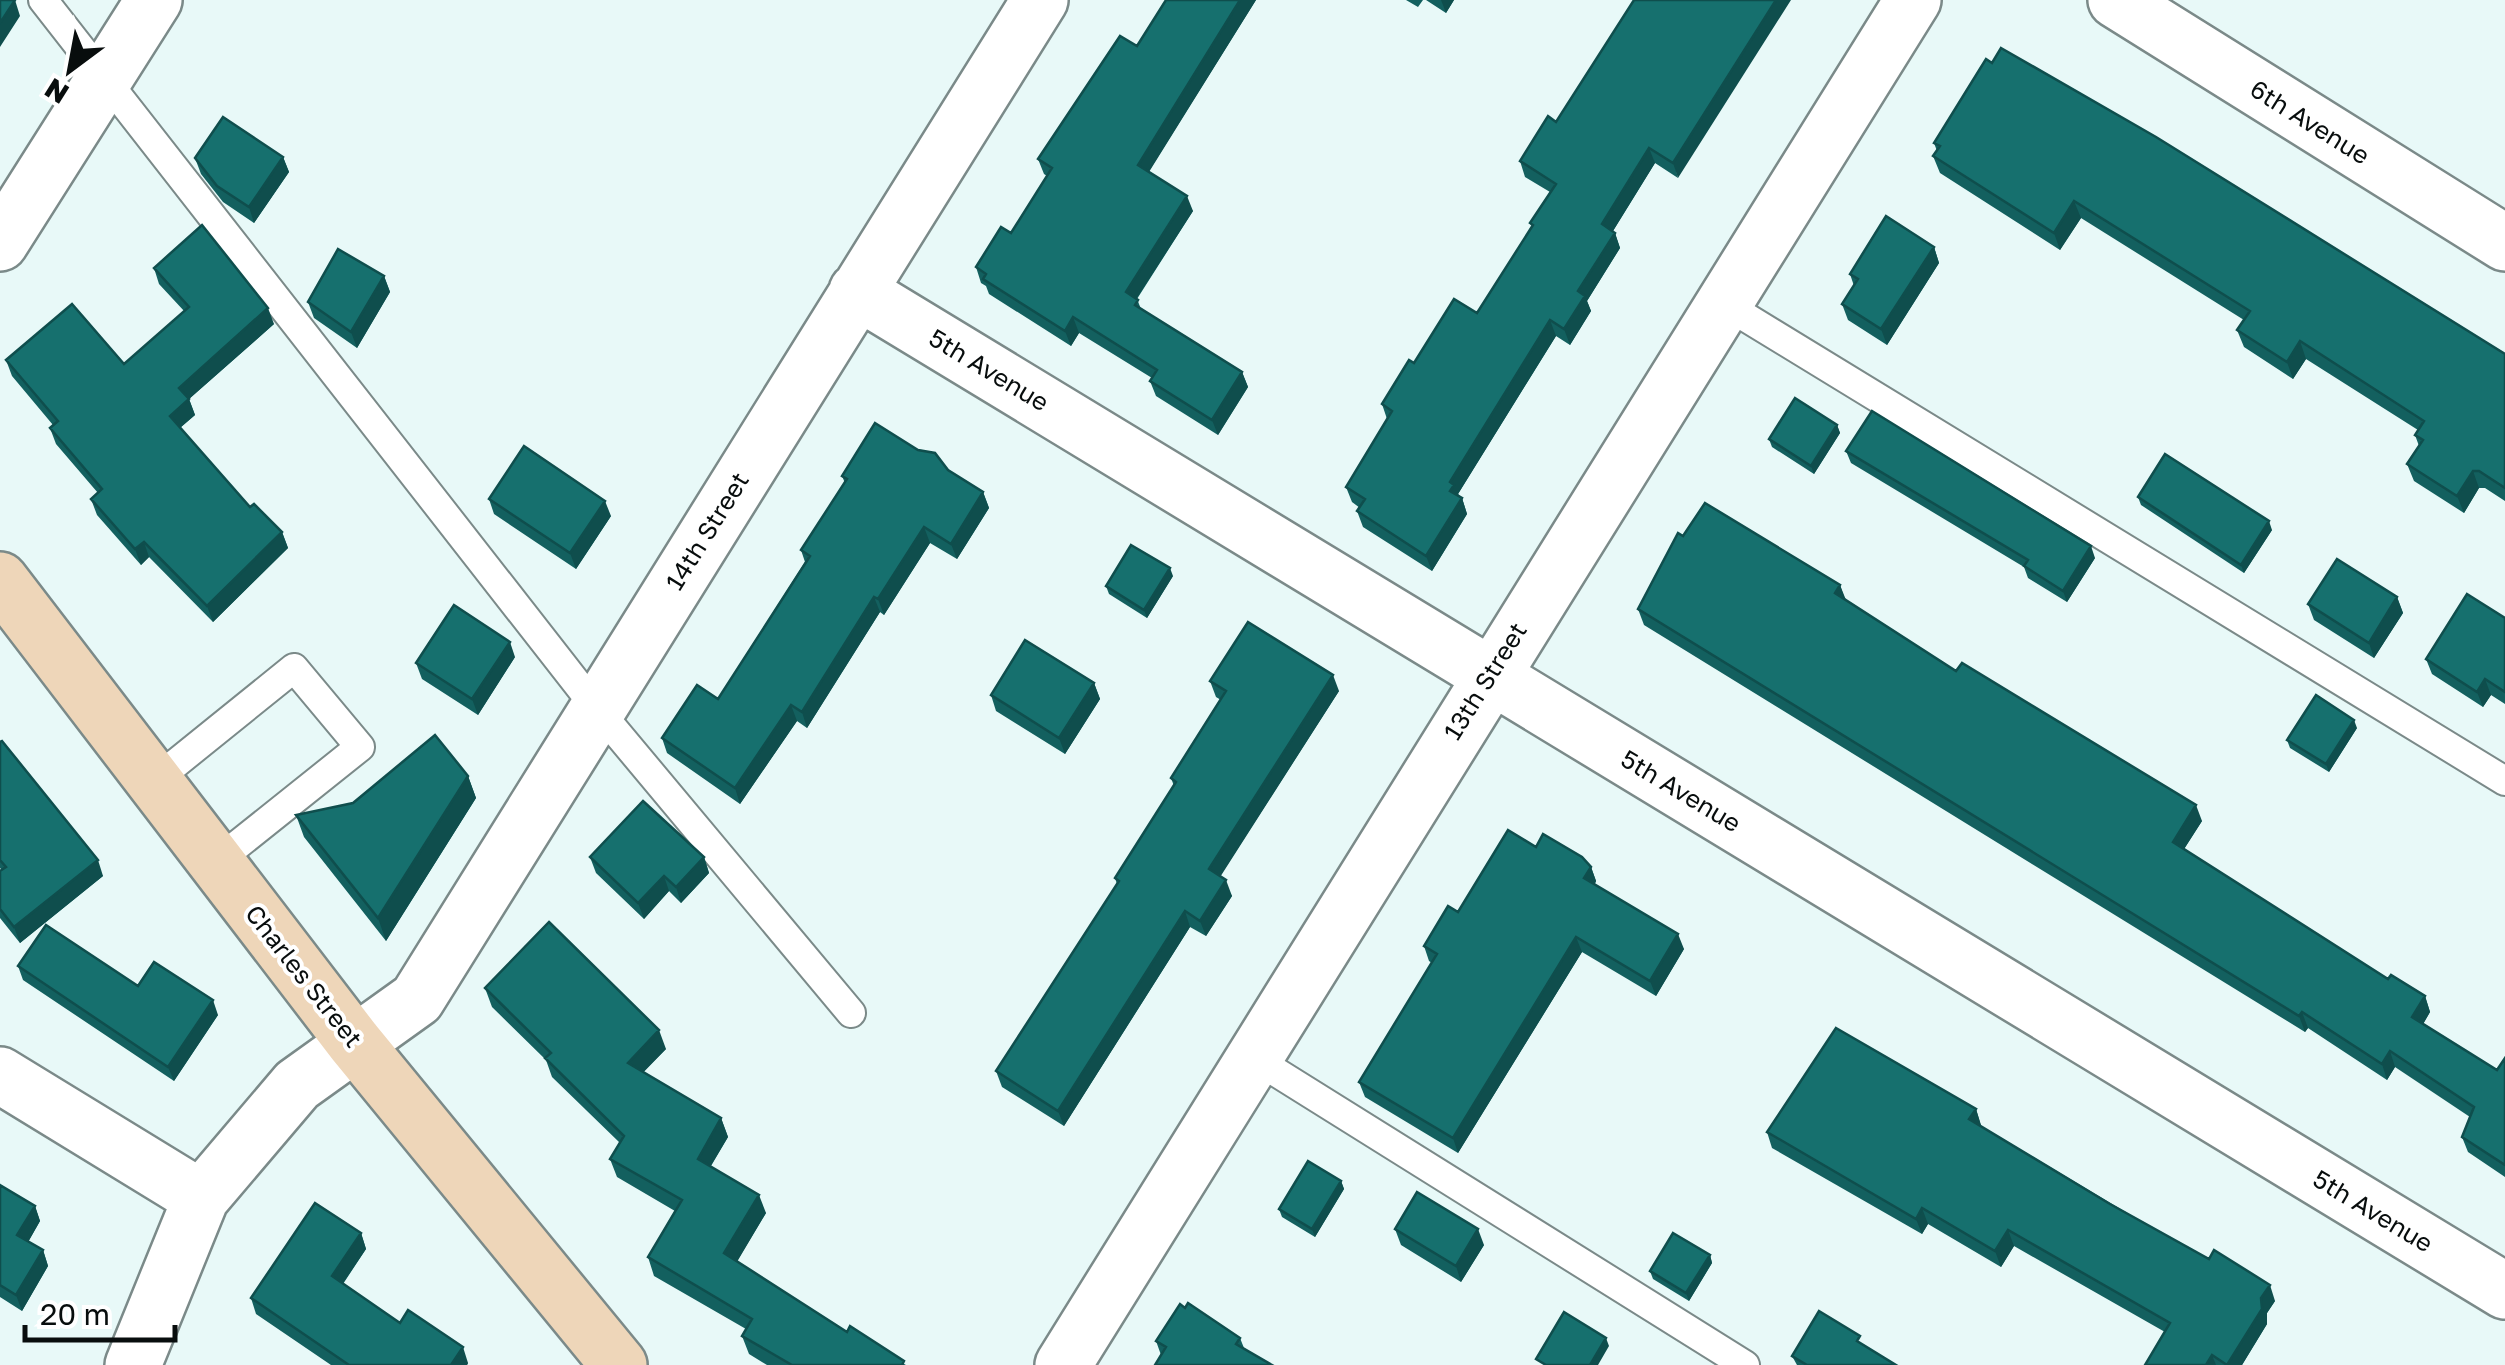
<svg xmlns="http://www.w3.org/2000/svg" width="2505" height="1365" viewBox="0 0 2505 1365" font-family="'Golos Text',sans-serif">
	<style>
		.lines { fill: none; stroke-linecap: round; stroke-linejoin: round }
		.service-casing { stroke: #7b8a89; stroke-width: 32 }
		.minor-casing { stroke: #7b8a89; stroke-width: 60 }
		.secondary-casing { stroke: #7b8a89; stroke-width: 60 }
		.service { stroke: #fff; stroke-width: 28 }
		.minor { stroke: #fff; stroke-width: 55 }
		.secondary { stroke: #eed6b9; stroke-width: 55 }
		.wall { fill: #13605f }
		.shaded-wall { fill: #0f4e4d }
		.building { fill: #16706e; stroke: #0f4e4d; stroke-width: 2.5 }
		.labels { text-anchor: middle; stroke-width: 8; stroke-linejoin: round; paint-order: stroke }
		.street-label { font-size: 25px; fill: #080d0d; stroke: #fff }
	</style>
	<rect width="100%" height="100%" fill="#e8f9f8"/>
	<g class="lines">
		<!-- service casing -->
		<g class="service-casing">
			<path id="service" d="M43,0L597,709L851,1013
				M1721,302L2505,781
				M154,781L294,668L360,747L216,862
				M1252,1057L1745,1365"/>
		</g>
		<!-- minor casing -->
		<g class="minor-casing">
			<path id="minor" d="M2116,0L2505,243
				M0,243L154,0
				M857,291L2505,1291
				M0,1075L201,1198
				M133,1365L201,1198L297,1085L417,999L1040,0
				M1063,1365L1913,0"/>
		</g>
		<!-- secondary casing -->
		<g class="secondary-casing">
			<path id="secondary" d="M0,580L354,1042L619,1365"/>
		</g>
		<!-- service -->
		<use href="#service" class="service"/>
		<!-- minor -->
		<use href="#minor" class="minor"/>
		<!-- secondary -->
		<use href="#secondary" class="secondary"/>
	</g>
	<!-- wall -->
	<path class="wall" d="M1166,0H1256L1149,171L1193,211L1137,299L1141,309L1242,372L1248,387L1218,435L1156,396L1150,381L1152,378L1079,333L1071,346L989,294L986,286L981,283L976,267L1011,233L1047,176L1044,174L1038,159L1137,46Z
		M1406,0H1423L1418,7Z
		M1426,0H1454L1446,13Z
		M1634,0L1678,178L1655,163L1613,231L1615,233L1620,248L1587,301L1591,311L1570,345L1556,336L1458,494L1462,498L1467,514L1432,571L1363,527L1357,511L1360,508L1352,502L1346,487L1387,419L1382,404L1414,363L1477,313L1532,228L1530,223L1550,192L1525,177L1520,161L1556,122Z
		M1934,143L2505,354V501L2485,488H2479L2464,513L2414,481L2407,464L2419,446L2415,435L2418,430L2306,359L2293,379L2244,347L2237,330L2244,320L2081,218L2060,250L1940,173L1933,156L1937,151Z
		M283,157L289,172L254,223L223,202L201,174L195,158Z
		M1934,247L1939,263L1887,345L1848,320L1842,304L1854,286L1850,274Z
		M154,268L274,324L189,399L195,415L180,428L250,507L282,532L288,548L213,622L149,557L141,565L97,515L91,499L98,493L56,444L50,428L53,425L12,376L6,360L124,364L185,312L159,284Z
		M384,276L390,292L357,348L314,318L308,302Z
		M1837,425L1840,433L1814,474L1772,447L1769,439Z
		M1846,451L2095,558L2067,602L2028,578L2024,567L1851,463Z
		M948,470L983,492L989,508L957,559L930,543L884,615L880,612L807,728L797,721L740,804L667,753L662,738L718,699L805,562L801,550L845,483L842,476Z
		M2138,497L2272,530L2244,573L2141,505Z
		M489,499L611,516L576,569L494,514Z
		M1683,536L1840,585L1845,600L1956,671L2202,821L2184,849L2388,979L2425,996L2430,1012L2423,1024L2497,1070L2505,1058V1177L2468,1152L2462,1137L2470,1117L2395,1067L2387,1080L2308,1028L2305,1032L1644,625L1638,609Z
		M1173,576L1147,618L1109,594L1106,586Z
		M2397,597L2403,613L2374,658L2314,620L2308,604Z
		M2505,618V704L2491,695L2483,707L2432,674L2426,659Z
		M515,657L478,715L422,679L416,663Z
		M1210,681L1339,691L1220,876L1232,896L1206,936L1190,927L1064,1126L1002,1087L996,1071L1117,884L1115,878L1174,786L1171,778L1221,700L1216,697Z
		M1094,683L1100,699L1065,754L996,711L991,695Z
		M2357,728L2329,772L2290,748L2287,740Z
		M0,742L103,876L20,943L0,918V871L2,870L0,868Z
		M468,776L476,798L386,941L304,837L296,815L353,803Z
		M1536,847L1591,867L1596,881L1595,884L1684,949L1656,996L1582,952L1458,1153L1365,1097L1359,1082L1432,963L1429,961L1424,946L1458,912Z
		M590,857H704L709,873L681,903L669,891L644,919L596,873Z
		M18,966L138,986L218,1015L174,1081L23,980Z
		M485,988L666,1049L643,1072L721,1118L728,1137L711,1166L766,1213L737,1261L847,1332L906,1365H767L749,1354L742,1336L746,1329L654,1276L648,1257L675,1211L617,1177L610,1159L620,1143L552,1077L546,1060L492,1007Z
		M1976,1109L1981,1126L2275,1301L2267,1313V1324L2242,1365H2145L2165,1332L2014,1246L2001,1267L1928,1224L1922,1234L1772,1148L1767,1132Z
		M1341,1181L1344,1189L1315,1237L1282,1217L1279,1209Z
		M0,1185L35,1206L40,1221L28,1242L43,1250L48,1266L22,1311L0,1297Z
		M1395,1229L1484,1245L1461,1282L1401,1245Z
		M361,1233L366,1249L343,1284L400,1323L468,1363L467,1365H331L256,1314L251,1298Z
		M1710,1255L1712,1263L1689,1301L1653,1279L1650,1271Z
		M1240,1338L1244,1348L1161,1355L1156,1341Z
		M1863,1345L1896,1365H1797L1792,1356Z"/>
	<!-- shaded-wall -->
	<path class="shaded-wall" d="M15,0L20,16L0,47V23Z
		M1240,0H1256L1144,180L1138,165Z
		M1441,0H1454L1446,13Z
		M1776,0H1791L1678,178L1673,163Z
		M1649,148L1655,163L1608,239L1602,224Z
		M283,157L289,172L254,223L249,207Z
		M1187,196L1193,211L1131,307L1126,292Z
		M2074,201L2081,218L2060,250L2054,233Z
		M1615,233L1620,248L1587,301L1591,311L1570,345L1564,329L1578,291Z
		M1934,247L1939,263L1887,345L1881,329Z
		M384,276L390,292L357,348L351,332Z
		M268,308L274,324L189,399L195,415L175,432L170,416L179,388Z
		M1073,317L1079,333L1071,346L1065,331Z
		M1550,320L1556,336L1458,494L1460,500L1450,491V482Z
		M2300,341L2306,359L2293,379L2287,362Z
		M1242,372L1248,387L1218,435L1212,420Z
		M1837,425L1840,433L1814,474L1811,466Z
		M2473,471L2479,488L2464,513L2457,496Z
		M983,492L989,508L957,559L951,544Z
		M1462,498L1467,514L1432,571L1426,556Z
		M605,501L611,516L576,569L570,553Z
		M2269,521L2272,530L2244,573L2241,565Z
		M924,527L930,543L884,615L878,599Z
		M282,532L288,548L213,622L207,606Z
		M144,542L149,557L141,565L135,549Z
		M2091,546L2095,558L2067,602L2063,591Z
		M1170,568L1173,576L1147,618L1144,610Z
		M1840,585L1846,600L1835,593Z
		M874,597L880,612L807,728L802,712Z
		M2397,597L2403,613L2374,658L2369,643Z
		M510,642L515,657L478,715L472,699Z
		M1333,675L1339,691L1215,885L1209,869Z
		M2485,679L2491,695L2483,707L2477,692Z
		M1094,683L1100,699L1065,754L1059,738Z
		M791,705L797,721L740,804L735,788Z
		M2354,720L2357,728L2329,772L2326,764Z
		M468,776L476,798L386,941L378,918Z
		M2196,805L2202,821L2179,857L2173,842Z
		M704,857L709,873L681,903L676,887Z
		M98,860L103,876L20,943L14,927Z
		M1591,867L1596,881L1590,892L1584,878Z
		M664,876L669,891L644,919L638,903Z
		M1226,880L1232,896L1206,936L1200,921Z
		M1185,911L1190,927L1064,1126L1058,1111Z
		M1678,934L1684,949L1656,996L1650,981Z
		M1576,937L1582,952L1458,1153L1453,1138Z
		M2425,996L2430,1012L2418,1033L2412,1017Z
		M213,1000L218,1015L174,1081L168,1067Z
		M2302,1012L2308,1028L2305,1032L2299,1016Z
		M659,1030L666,1049L635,1081L628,1063Z
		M2390,1051L2395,1067L2387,1080L2382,1064Z
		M1976,1109L1981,1125L1975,1135L1969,1119Z
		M721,1118L728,1137L704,1177L698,1159Z
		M1341,1181L1344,1189L1315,1237L1312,1229Z
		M759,1195L766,1213L731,1272L724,1253Z
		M35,1206L40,1221L23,1251L17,1235Z
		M1922,1208L1928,1224L1922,1234L1916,1219Z
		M1478,1229L1484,1245L1461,1282L1456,1266Z
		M2008,1230L2014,1246L2001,1267L1995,1251Z
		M361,1233L366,1249L337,1292L332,1276Z
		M43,1250L48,1266L22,1311L16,1295Z
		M1710,1255L1712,1263L1689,1301L1686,1293Z
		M2270,1285L2275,1301L2267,1313V1324L2242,1365H2227L2261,1298Z
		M1606,1338L1609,1346L1598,1365H1590Z
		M463,1347L468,1363L467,1365H451Z
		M2212,1355L2216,1365H2206Z"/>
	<!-- building -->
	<path class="building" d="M0,0H15L0,23Z
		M1166,0H1240L1138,165L1187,196L1126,292L1138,300L1135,305L1242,372L1212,420L1150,381L1157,370L1073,317L1065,331L983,279L986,274L976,267L1001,227L1011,233L1052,168L1038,159L1120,36L1137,46Z
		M1634,0H1776L1673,163L1649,148L1602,224L1615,233L1578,291L1585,296L1564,329L1550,320L1450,482L1454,485L1450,491L1462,498L1426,556L1357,511L1365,499L1346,487L1392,411L1382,404L1409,360L1414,363L1454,299L1477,313L1533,225L1530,223L1556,184L1520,161L1548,116L1556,122Z
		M2001,48L2156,137L2505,354V488L2479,471H2473L2457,496L2407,464L2423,440L2415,435L2424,421L2300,341L2287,362L2237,330L2250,311L2074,201L2054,233L1933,156L1940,146L1934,143L1986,59L1992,63Z
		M223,117L283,157L249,207L217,186L195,158Z
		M1886,216L1934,247L1881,329L1842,304L1858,279L1850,274Z
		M202,225L268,308L179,388L189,399L170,416L250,507L254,504L282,532L207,606L144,542L135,549L91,499L102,489L50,428L58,421L6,360L72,304L124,364L189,307L154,268Z
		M338,249L384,276L351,332L308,302Z
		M1795,398L1837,425L1811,466L1769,439Z
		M1872,411L2091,546L2063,591L2024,566L2028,560L1846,451Z
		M875,423L918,450L935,453L948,470L983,492L951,544L924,527L878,599L874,597L802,712L791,705L735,788L662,738L697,685L718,699L810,556L801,550L847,479L842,476Z
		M524,446L605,501L570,553L489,499Z
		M2165,454L2269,521L2241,565L2138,497Z
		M1705,503L1840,585L1835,593L1956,671L1962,663L2196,805L2173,842L2388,979L2391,975L2425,996L2412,1017L2497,1070L2505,1058V1165L2462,1137L2474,1107L2390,1051L2382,1064L2302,1012L2299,1016L1638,609L1678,533L1683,536Z
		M1131,545L1170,568L1144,610L1106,586Z
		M2337,559L2397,597L2369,643L2308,604Z
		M2467,594L2505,618V692L2485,679L2477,692L2426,659Z
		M454,605L510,642L472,699L416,663Z
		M1248,622L1333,675L1209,869L1226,880L1200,921L1185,911L1058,1111L996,1071L1119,881L1115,878L1176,782L1171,778L1226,691L1210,681Z
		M1025,640L1094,683L1059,738L991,695Z
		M2316,695L2354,720L2326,764L2287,740Z
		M435,735L468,776L378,918L296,815L353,803Z
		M2,741L98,860L14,927L0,909V871L6,867L0,860V742Z
		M643,801L704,857L676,887L664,876L638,903L590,857Z
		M1508,830L1536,847L1543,834L1582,857L1591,867L1584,878L1678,934L1650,981L1576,937L1453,1138L1359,1082L1437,954L1424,946L1448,906L1458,912Z
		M549,922L659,1030L628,1063L721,1118L698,1159L759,1195L724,1253L847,1332L850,1326L904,1361L902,1365H792L742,1336L752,1319L648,1257L682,1200L610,1159L624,1136L545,1058L551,1053L485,988Z
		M46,925L138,986L154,962L213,1000L168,1067L18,966Z
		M1836,1028L1976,1109L1969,1119L2110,1204L2209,1259L2214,1250L2270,1285L2261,1298L2262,1309L2227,1365L2212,1355L2206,1365H2145L2170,1323L2008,1230L1995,1251L1922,1208L1916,1219L1767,1132Z
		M1308,1161L1341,1181L1312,1229L1279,1209Z
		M0,1185L35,1206L17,1235L43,1250L16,1295L0,1285Z
		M1417,1192L1478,1229L1456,1266L1395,1229Z
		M315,1203L361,1233L332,1276L400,1323L408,1310L463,1347L451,1365H349L251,1298Z
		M1673,1233L1710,1255L1686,1293L1650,1271Z
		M1188,1303L1240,1338L1236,1344L1272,1365H1155L1166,1347L1156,1341L1180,1304L1185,1308Z
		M1819,1311L1860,1336L1857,1341L1896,1365H1807L1792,1356Z
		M1564,1312L1606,1338L1590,1365H1546L1536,1359Z"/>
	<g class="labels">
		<!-- street labels -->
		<g class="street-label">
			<text transform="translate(2310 122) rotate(32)" y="9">6th Avenue</text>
			<text transform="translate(989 370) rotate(31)" y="9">5th Avenue</text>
			<text transform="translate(707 531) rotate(-58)" y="9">14th Street</text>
			<text transform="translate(1485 681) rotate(-58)" y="9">13th Street</text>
			<text transform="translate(1681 791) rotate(31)" y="9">5th Avenue</text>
			<text transform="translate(304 976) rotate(52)" y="9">Charles Street</text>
			<text transform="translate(2373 1211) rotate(31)" y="9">5th Avenue</text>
		</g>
	</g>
	<!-- north arrow -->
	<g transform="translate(70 70) rotate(212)" stroke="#ffffff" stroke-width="8" paint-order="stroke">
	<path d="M0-8L18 38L0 25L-18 38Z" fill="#080d0d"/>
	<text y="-15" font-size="28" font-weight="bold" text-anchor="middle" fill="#080d0d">N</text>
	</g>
	<!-- scale -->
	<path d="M25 1325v15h150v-15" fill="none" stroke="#080d0d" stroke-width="5"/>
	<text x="40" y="1325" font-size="30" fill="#080d0d" stroke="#ffffff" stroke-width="8" paint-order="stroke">20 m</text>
</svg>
